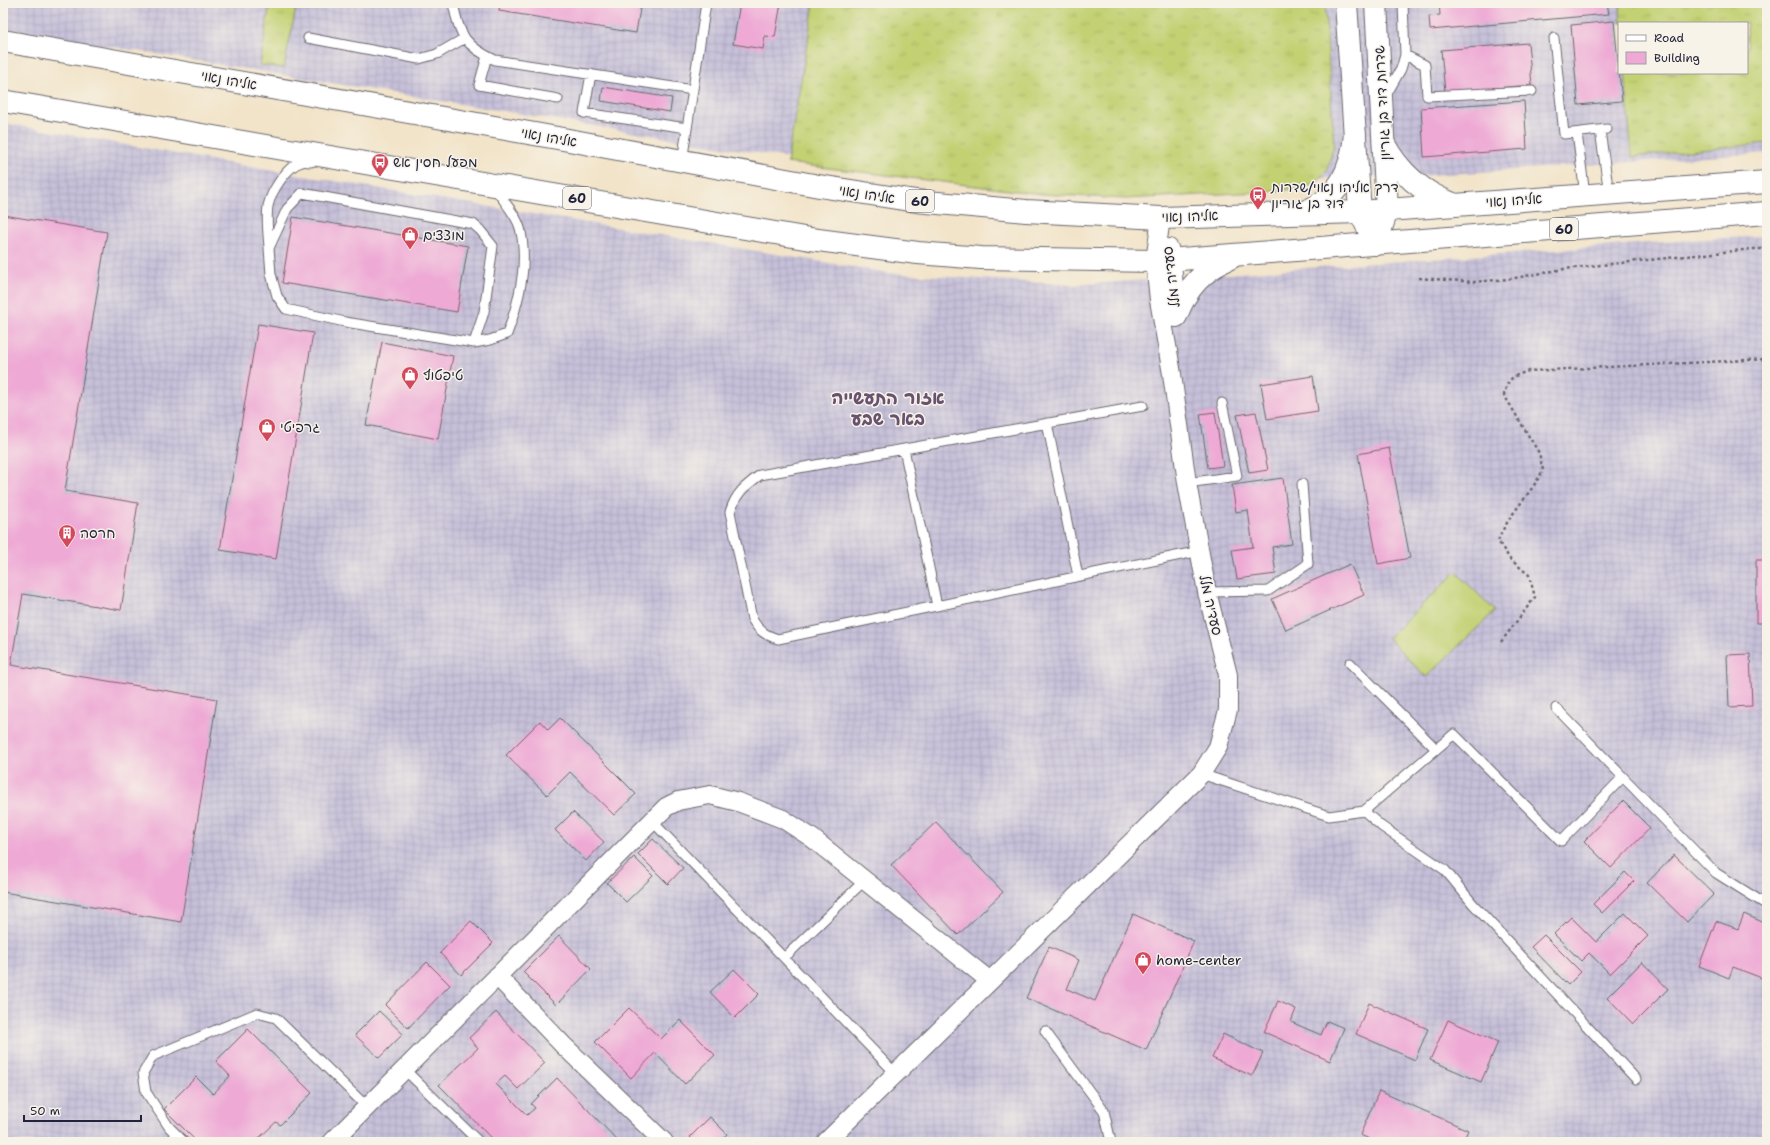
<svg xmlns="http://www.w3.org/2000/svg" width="1770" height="1145" viewBox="0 0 1770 1145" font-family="'Shantell Sans','Playpen Sans Hebrew',sans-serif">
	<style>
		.industrial { fill: url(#industrial-grid); fill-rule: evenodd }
		.grass { fill: url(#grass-tufts); stroke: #727a57 }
		.garden { fill: #c3d173; stroke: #727a57 }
		.building { fill: #eeaad5 }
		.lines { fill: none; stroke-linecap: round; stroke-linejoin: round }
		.service-casing { stroke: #6b666d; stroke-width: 11 }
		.minor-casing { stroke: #6b666d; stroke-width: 20 }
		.secondary-casing { stroke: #6b666d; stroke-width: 24 }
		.trunk-casing { stroke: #6b666d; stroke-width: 24 }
		.path { stroke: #6b666d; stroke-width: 2.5; stroke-dasharray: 3 3; stroke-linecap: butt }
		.service { stroke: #fff; stroke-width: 9 }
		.minor { stroke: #fff; stroke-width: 18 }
		.secondary { stroke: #fff; stroke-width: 22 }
		.trunk { stroke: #fff; stroke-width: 22 }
		.labels { text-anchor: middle; stroke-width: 3; stroke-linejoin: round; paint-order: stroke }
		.shield { fill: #f7f3e8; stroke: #62616f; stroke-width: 1 }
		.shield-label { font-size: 13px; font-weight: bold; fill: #22223b }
		.street-label { font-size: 14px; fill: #22223b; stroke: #f7f3e8 }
		.poi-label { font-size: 14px; fill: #22223b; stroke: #f7f3e8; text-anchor: start }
		.district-label { font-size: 18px; font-weight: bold; fill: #695271; stroke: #f7f3e8 }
	</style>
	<defs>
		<pattern id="industrial-grid" width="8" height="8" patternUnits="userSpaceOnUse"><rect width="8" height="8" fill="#c6c0d9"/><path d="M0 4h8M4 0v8" fill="none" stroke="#aaa5bb"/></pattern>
		<pattern id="grass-tufts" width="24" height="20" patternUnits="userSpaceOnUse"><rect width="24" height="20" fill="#c3d173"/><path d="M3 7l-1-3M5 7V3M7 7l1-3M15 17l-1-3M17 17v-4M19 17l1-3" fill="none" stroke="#a7b364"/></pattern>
	</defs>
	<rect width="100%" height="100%" fill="#f7f3e8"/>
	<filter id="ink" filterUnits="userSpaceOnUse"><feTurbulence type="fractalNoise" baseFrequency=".025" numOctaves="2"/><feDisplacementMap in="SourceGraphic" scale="8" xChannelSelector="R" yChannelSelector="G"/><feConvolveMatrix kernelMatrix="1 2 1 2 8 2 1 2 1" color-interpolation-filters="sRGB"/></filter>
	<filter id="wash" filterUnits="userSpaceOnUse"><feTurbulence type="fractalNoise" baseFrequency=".012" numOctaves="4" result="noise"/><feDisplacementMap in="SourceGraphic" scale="16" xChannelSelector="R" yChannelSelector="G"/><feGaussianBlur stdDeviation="0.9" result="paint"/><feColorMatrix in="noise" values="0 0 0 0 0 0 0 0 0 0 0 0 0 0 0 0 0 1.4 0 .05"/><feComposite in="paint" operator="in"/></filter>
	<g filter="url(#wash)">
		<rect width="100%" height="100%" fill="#f2e4c9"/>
		<!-- industrial -->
		<path class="industrial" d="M3,3H1767V153L1419,176L1057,184L874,172L3,29ZM1619,23H1747V73H1619Z
			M3,123L262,169L889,273L1076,285L1705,239L1767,236V1142H3Z"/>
		<!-- grass -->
		<path class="grass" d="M270,3H297L284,68L260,65Z
			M814,3H1325L1334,145L1327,171L1313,185L1279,191L1125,199L1041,194L787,163Z
			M1620,3H1767V143L1632,157L1625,73H1747V23H1621Z"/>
		<!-- garden -->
		<path class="garden" d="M1456,572L1495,611L1426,677L1388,638Z"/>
		<g id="blocks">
			<!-- building -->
			<path class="building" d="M500,3H641L636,33L499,11Z
				M740,3H781L775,37L765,36L763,49L733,44Z
				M1439,3H1607L1609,14L1430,30L1429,16L1440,15Z
				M1614,21L1622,101L1578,105L1571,25Z
				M1528,43L1532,85L1445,92L1441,50Z
				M603,87L672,98L670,112L601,101Z
				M1524,101L1527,149L1424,157L1421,108Z
				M3,215L107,232L65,491L138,503L121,610L23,594L11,665L217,699L181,922L3,892Z
				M293,217L468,246L457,312L282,283Z
				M258,324L313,333L276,559L220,550Z
				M382,342L453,356L438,439L366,425Z
				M1313,376L1318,411L1267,419L1261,384Z
				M1215,412L1223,466L1208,468L1200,414Z
				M1256,412L1268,470L1249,473L1237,415Z
				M1389,448L1410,558L1378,564L1358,454Z
				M1283,478L1292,544L1272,547L1276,574L1237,579L1232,550L1253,547L1248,510L1236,512L1232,485Z
				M1756,560H1767V623H1756Z
				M1350,564L1364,595L1286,630L1272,599Z
				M1750,654L1752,706L1729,707L1727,655Z
				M560,718L636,794L614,815L570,772L547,795L506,755L540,721L548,730Z
				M1623,801L1650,828L1611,868L1584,841Z
				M573,812L604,842L586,861L555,830Z
				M936,822L1003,892L958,935L891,865Z
				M653,839L683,868L668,884L638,854Z
				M1674,855L1714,894L1687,922L1647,883Z
				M634,857L653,876L626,902L607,883Z
				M1625,872L1634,881L1602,913L1593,904Z
				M1625,913L1648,936L1610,974L1589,953L1581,961L1554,934L1571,917L1596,942Z
				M1133,914L1194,941L1146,1050L1026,998L1049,947L1079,960L1067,989L1095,1001Z
				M1744,914L1767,924V937L1765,942L1767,943V980L1733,967L1729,978L1699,966L1716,921L1738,929Z
				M471,921L493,943L461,975L440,953Z
				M1544,935L1581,972L1568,985L1531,947Z
				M559,936L591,969L556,1005L523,972Z
				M427,962L450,985L408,1028L385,1005Z
				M1642,962L1668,989L1633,1024L1607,997Z
				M734,969L759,994L735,1018L710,992Z
				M1278,1001L1296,1009L1291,1022L1321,1035L1327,1021L1344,1028L1330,1061L1264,1032Z
				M1369,1003L1428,1029L1415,1060L1356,1034Z
				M629,1008L661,1039L680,1020L715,1055L685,1084L655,1053L631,1078L595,1042Z
				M379,1011L403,1034L379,1058L355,1035Z
				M496,1012L545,1063L518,1089L505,1076L496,1084L527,1115L535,1108L531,1104L557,1078L619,1142H495L439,1085L478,1048L469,1038Z
				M1448,1020L1498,1042L1481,1082L1430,1060Z
				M248,1029L312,1093L280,1125L276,1122L258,1139L261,1142H197L164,1109L196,1077L213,1094L230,1076L216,1061Z
				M1223,1034L1263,1053L1252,1076L1212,1058Z
				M1379,1091L1468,1130L1463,1142H1377L1360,1135Z
				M710,1117L727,1134L719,1142H694L690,1137Z"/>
		</g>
	</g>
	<g filter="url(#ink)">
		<use href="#blocks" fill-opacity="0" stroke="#6b666d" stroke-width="1"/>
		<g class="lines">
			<!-- service casing -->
			<g class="service-casing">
				<path id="service" d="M453,3C459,35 465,46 495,60L693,90
					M308,38L419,59L437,54L465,38
					M1554,38L1564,134L1607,129
					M1405,55L1425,65L1427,96L1532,91
					M487,56L479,85L558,99
					M591,74L584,113L687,128
					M1385,97L1401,69L1405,55L1403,3
					M1600,130L1609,194
					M1577,133L1585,195
					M682,162L706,3
					M269,247C268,234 266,219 268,206C271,192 287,165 302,162C304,161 308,162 311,162
					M474,343L484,312L493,246L480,230L473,224L302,193L287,209L269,248L271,274L277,296L286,309L345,322L474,343L490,340L507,334C519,302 529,263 520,228C517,216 506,204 499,194L495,189
					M1143,406L760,475C744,487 736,493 730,512L752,619C759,631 765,635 778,639L1200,551
					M1047,423L1078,576
					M904,449L937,606
					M1187,483L1237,476L1222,403
					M1207,592L1268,591L1308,564L1302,484
					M1350,663L1436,749
					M1556,708L1623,777
					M1201,774L1329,816L1364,811L1454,734L1561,841L1623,777L1716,873L1767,905
					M1364,811L1381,826L1445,870L1473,904L1636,1079
					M652,821L896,1074
					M784,958L865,880
					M1045,1031L1104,1111L1111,1142
					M404,1069L479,1142
					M184,1142L169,1127L146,1092L143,1073L153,1056L257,1013L276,1018L367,1107"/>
			</g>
			<!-- minor casing -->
			<g class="minor-casing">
				<path id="minor" d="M1169,248L1172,260L1176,317
					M497,976L563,1045L664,1142
					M332,1142L652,821L666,807L678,801L710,795L738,802L783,819L812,838L990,981
					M826,1142L1201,774L1218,747L1228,710V675L1207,592L1187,483L1172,374L1159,300L1155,261L1161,218"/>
			</g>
			<!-- secondary casing -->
			<g class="secondary-casing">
				<path id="secondary" d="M1346,3L1360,212L1376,244
					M1376,3L1387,210L1376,244"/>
			</g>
			<!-- trunk casing -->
			<g class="trunk-casing">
				<path id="trunk" d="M3,41L563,139L819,186L916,201L1026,211L1161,218L1360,212L1767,182
					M3,101L810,239L918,253L981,258L1155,261L1767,213
					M1384,144C1399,172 1423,193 1453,204
					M1304,212C1339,199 1352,169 1355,134
					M1176,316C1187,287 1203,270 1232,257"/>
			</g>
			<!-- path -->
			<path class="path" d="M1419,278L1474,282L1509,279L1564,269L1752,249H1767
				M1501,642L1535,597L1529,575L1510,559L1498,541C1508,514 1530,496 1543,470L1539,453L1504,395C1508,377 1513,376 1529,371L1767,359"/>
			<!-- service -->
			<use href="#service" class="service"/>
			<!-- minor -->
			<use href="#minor" class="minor"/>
			<!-- secondary -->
			<use href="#secondary" class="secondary"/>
			<!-- trunk -->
			<use href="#trunk" class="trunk"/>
		</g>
	</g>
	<!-- icons -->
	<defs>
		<g id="bus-pin" transform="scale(0.9)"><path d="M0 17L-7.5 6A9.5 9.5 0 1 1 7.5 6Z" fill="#d1495b" stroke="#f7f3e8"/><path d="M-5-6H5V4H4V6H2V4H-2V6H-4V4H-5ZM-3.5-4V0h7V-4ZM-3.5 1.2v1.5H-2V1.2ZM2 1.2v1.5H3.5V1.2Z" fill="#fff"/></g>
		<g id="shop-pin" transform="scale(0.9)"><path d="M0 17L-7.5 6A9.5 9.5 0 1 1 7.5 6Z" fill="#d1495b" stroke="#f7f3e8"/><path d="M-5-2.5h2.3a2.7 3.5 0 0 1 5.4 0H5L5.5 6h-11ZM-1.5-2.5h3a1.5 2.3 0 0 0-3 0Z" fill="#fff"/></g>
		<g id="building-pin" transform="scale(0.9)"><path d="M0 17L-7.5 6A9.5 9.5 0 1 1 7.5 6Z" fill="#d1495b" stroke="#f7f3e8"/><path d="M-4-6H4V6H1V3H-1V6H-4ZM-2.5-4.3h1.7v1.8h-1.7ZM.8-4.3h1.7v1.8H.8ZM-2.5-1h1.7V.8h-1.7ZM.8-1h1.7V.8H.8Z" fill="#fff"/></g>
	</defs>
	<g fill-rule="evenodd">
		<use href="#bus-pin" x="380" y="162"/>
		<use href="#bus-pin" x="1258" y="195"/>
		<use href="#shop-pin" x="410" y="235"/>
		<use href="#shop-pin" x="410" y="375"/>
		<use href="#shop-pin" x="267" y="427"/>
		<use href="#building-pin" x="67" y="533"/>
		<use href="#shop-pin" x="1143" y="960"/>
	</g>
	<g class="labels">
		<!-- shield labels -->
		<g class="shield">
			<rect x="563" y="187" width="28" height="22" rx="3"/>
			<rect x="906" y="190" width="28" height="22" rx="3"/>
			<rect x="1550" y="218" width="28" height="22" rx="3"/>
		</g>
		<g class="shield-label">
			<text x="577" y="203">60</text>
			<text x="920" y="206">60</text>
			<text x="1564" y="234">60</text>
		</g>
		<!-- street labels -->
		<g class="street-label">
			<text transform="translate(229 80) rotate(10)" y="5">אליהו נאוי</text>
			<text transform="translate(1382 103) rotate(-93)" y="5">שדרות דוד בן גוריון</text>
			<text transform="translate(549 137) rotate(10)" y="5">אליהו נאוי</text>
			<text transform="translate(867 194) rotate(9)" y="5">אליהו נאוי</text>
			<text transform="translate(1514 200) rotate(-4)" y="5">אליהו נאוי</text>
			<text transform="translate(1190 216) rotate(-2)" y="5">אליהו נאוי</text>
			<text transform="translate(1171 277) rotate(-97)" y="5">סעדיה מלל</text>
			<text transform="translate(1211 605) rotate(77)" y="5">סעדיה מלל</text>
		</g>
		<!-- poi labels -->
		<g class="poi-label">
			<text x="393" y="167">מפעל חסין אש</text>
			<text x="1271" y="192">דרך אליהו נאוי/שדרות<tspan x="1271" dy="16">דוד בן גוריון</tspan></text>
			<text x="423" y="240">מוצצים</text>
			<text x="423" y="380">טיפטוף</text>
			<text x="280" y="432">גרפיטי</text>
			<text x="80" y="538">חרסה</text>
			<text x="1156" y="965">home-center</text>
		</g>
		<!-- district labels -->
		<g class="district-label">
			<text x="888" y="404">אזור התעשייה<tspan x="888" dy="21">באר שבע</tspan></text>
		</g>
	</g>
	<!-- margin -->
	<rect width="1770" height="1145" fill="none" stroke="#f7f3e8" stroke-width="16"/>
	<!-- legend -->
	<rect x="1618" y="22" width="130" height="52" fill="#f7f3e8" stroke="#a29fa3"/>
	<rect x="1626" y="35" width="20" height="6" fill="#ffffff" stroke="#a29fa3"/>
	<text x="1654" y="42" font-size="12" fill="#22223b">Road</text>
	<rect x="1626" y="52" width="20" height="12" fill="#eeaad5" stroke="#a29fa3"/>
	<text x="1654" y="62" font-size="12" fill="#22223b">Building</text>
	<!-- scale -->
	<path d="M24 1115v6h117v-6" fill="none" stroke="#22223b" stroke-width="2"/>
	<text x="30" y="1115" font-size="12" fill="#22223b" stroke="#f7f3e8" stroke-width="3" paint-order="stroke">50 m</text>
</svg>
